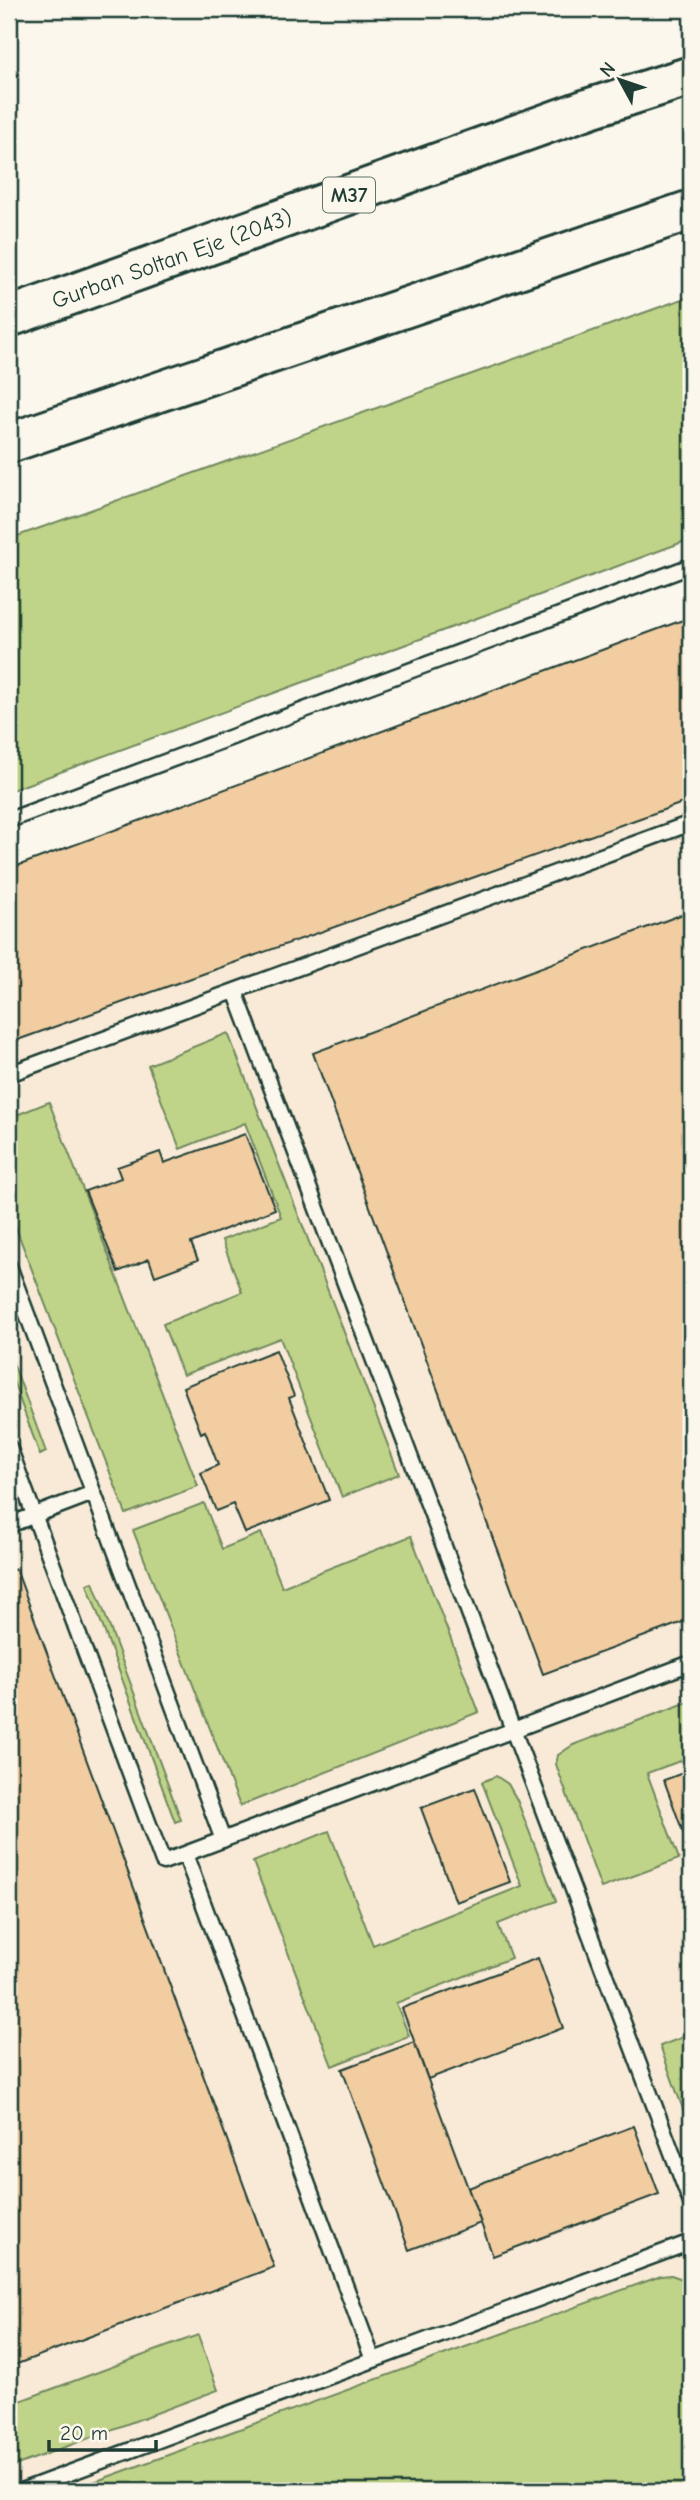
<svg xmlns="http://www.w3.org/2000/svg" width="700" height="2500" viewBox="0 0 700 2500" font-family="'Comic Neue',sans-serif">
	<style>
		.built { fill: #f8ead6 }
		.green { fill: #c0d489; stroke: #70885e; stroke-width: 2 }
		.building { fill: #f2cda2; stroke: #1f3d34; stroke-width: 2 }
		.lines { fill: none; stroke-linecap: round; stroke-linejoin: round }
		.service-casing { stroke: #1f3d34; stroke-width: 19 }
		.trunk-casing { stroke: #1f3d34; stroke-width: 44 }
		.service { stroke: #fbf7ec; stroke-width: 14 }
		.trunk { stroke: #fbf7ec; stroke-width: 38 }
		.labels { text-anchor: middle; stroke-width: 5; stroke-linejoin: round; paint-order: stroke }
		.shield { fill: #fbf7ec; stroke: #61756b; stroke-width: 2 }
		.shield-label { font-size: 21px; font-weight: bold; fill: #1f3d34 }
		.street-label { font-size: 23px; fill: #1f3d34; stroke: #fbf7ec }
	</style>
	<rect width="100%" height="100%" fill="#fbf7ec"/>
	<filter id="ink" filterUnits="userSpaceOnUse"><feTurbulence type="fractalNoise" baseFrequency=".0143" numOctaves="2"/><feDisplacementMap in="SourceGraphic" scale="14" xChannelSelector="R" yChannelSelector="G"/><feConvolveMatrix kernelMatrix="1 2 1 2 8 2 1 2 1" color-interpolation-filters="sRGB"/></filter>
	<g filter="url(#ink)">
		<!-- built -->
		<path class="built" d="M691,616V2491H9V868Z"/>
		<!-- green -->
		<path class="green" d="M691,296V539L9,791V539Z
			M228,1033L399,1474L342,1497L280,1338L183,1375L163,1324L242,1292L222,1240L281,1217L245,1123L180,1149L148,1065Z
			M49,1102L198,1486L126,1514L9,1210V1118Z
			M9,1352L46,1452L40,1455L9,1370Z
			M204,1503L222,1549L261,1533L282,1587L411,1536L479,1712L240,1806L133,1530Z
			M93,1582L181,1820L175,1822L87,1584Z
			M691,1701V1757L647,1773L679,1859L601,1888L559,1773L556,1764L558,1755L573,1745Z
			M496,1776L508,1784L517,1800L556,1901L498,1924L511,1958L396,2003L409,2036L332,2066L253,1862L329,1831L373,1945L522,1886L482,1782Z
			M691,2034V2131L660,2046Z
			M671,2275L691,2282V2491H69L661,2276Z
			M198,2335L218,2390L9,2468V2405Z"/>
		<!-- building -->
		<path class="building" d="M691,617V800L9,1043V869Z
			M691,911V1619L543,1674L313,1053Z
			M245,1134L275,1209L191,1243L198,1260L155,1276L149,1259L118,1272L85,1191L121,1178L117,1167L160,1152L164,1163Z
			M276,1350L294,1396L289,1398L329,1500L245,1533L233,1504L216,1511L201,1473L218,1465L205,1431L201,1433L183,1387Z
			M16,1569L274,2267L9,2367V1571Z
			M691,1770V1854L664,1780Z
			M475,1788L510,1882L456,1902L421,1808Z
			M538,1958L563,2028L428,2079L402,2008Z
			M414,2042L481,2223L409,2250L342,2069Z
			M634,2126L659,2194L493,2256L468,2188Z"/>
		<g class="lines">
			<!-- service casing -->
			<g class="service-casing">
				<path id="service" d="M9,820L691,566
					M235,991L691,2203
					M9,1074L691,823
					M9,1266L223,1840
					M9,1447L163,1862L185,1854
					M9,1525L93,1493
					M373,2360L185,1854L691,1663
					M21,2491L691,2242"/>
			</g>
			<!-- trunk casing -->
			<g class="trunk-casing">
				<g id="trunk">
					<path id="s1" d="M9,317L590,108L691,76"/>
					<path d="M9,443L691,210"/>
				</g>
			</g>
			<!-- service -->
			<use href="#service" class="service"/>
			<!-- trunk -->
			<use href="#trunk" class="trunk"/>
		</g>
	</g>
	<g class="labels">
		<!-- shield labels -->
		<rect class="shield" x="323" y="177.5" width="52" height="35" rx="5"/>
		<g class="shield-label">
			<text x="349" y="202">M37</text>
		</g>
		<!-- street labels -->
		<g class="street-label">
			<text dy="8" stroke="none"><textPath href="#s1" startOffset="173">Gurban Soltan Eje (2043)</textPath></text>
		</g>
	</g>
	<!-- margin -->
	<rect width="700" height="2500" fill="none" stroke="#fbf7ec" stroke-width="35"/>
	<rect x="18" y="18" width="665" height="2465" fill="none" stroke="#1f3d34" stroke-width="2.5" filter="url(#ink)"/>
	<!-- north arrow -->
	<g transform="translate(620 80) rotate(310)" stroke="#fbf7ec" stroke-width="5" paint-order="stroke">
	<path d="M0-5L12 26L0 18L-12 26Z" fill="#1f3d34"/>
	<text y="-10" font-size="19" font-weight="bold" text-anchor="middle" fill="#1f3d34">N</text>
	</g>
	<!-- scale -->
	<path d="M49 2440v10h107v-10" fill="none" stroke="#1f3d34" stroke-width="3.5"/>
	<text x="60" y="2440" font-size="21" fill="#1f3d34" stroke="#fbf7ec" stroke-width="5" paint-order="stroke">20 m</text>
</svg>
